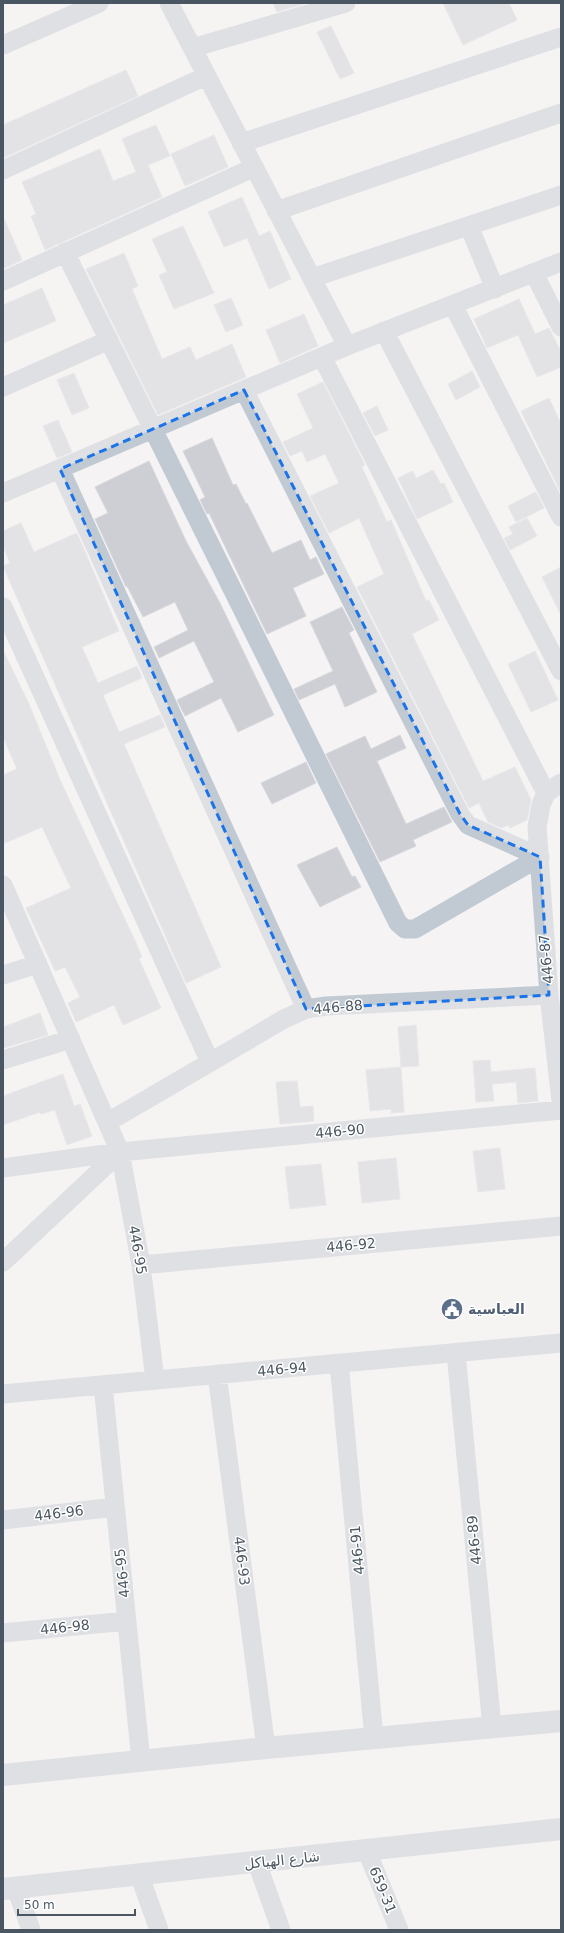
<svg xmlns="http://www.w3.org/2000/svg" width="564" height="1933" viewBox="0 0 564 1933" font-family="'DejaVu Sans',Vazirmatn,sans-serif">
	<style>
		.building { fill: #cdcfd5; stroke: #d7d9de }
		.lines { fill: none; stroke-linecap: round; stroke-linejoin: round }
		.minor { stroke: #c1cad2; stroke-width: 19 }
		.tertiary { stroke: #c1cad2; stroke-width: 22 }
		.marked { fill: none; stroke: #1a73e8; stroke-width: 3; stroke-dasharray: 8 5; stroke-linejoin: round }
		.labels { text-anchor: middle; stroke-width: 3; stroke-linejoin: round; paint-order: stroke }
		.street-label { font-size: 14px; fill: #4a5661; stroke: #fff }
		.service-label { font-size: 14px; font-weight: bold; fill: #4e5e75; stroke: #fff; text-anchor: start }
	</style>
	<rect width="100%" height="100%" fill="#f5f3f3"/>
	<!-- building -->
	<path class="building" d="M273,3H307L277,12Z
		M443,3H509L517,20L463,45Z
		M331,26L354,73L340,79L317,32Z
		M126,70L138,96L3,158V125Z
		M156,125L170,156L148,165L162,197L45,250L31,216L36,214L22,182L100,149L113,181L136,172L122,139Z
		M214,135L228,167L185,186L171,154Z
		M242,197L259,236L270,231L291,279L269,289L247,238L224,247L208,212Z
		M3,216L22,260L3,269Z
		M183,226L214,293L174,309L159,275L167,272L152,239Z
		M124,253L138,286L132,289L162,359L190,347L196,360L232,344L246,377L158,415L86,269Z
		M42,288L56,321L3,343V305Z
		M231,298L243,325L226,332L214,305Z
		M519,299L535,334L549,328L561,352V367L537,377L518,335L487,348L474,319Z
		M304,314L318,346L280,363L266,330Z
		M472,371L480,387L456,400L448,384Z
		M74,373L89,408L72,415L57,380Z
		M323,382L365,465L362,467L387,522L391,520L426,601L429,600L439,620L412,634L483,781L515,767L531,800L527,820L510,828L508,825L502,828L488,822L479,803L469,808L357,587L384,574L359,518L329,533L310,496L339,483L325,454L307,462L302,451L290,456L283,442L313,428L297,394Z
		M549,398L561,424V493L521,411Z
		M377,406L388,430L375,436L363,413Z
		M58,420L72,452L57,458L43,426Z
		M212,438L233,485L236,484L246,504L247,503L272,553L301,540L310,560L316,557L324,574L293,588L306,616L267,634L209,513L207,514L200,500L205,497L183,451Z
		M149,461L186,541L220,603L274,715L238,732L221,698L185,716L177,700L214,682L194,641L159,658L154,647L188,630L175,602L143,617L127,586L126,587L95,519L108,513L95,487Z
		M433,470L441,484L444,483L453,502L417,519L398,478L413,471L416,478Z
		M536,492L544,508L516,522L508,506Z
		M527,518L537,536L510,550L504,538L513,534L509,527Z
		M21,523L34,552L77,533L119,631L82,647L98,683L137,666L142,678L103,695L119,732L160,715L165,727L124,744L221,967L186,983L3,566L10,563L3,546V531Z
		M561,567V615L542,577Z
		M342,607L354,630L349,633L377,692L345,707L335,684L299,700L294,689L333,671L310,622Z
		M3,650L29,704L61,782L137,945L142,957L139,959L161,1008L123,1025L114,1005L76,1022L68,1003L80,997L65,967L55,971L26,908L71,888L42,827L3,844V775L17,769L3,737Z
		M535,651L558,700L531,712L508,664Z
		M400,735L406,748L377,761L406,824L444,807L452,822L413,840L416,846L380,862L326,754L365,736L371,749Z
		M306,762L316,783L272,804L261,783Z
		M337,847L352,877L355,876L361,887L320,907L297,865Z
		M40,1013L48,1035L3,1048V1027Z
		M416,1025L419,1066L401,1067L398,1027Z
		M490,1060L491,1072L535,1068L538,1101L518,1103L516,1082L492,1084L494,1101L476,1102L473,1061Z
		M401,1067L404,1112L391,1113V1109L370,1111L366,1070Z
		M63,1074L74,1106L80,1104L92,1136L67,1145L55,1110L41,1114L40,1112L3,1125V1096Z
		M297,1081L300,1107L313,1106L314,1121L280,1124L276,1082Z
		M500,1148L505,1189L478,1192L473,1151Z
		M396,1158L400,1199L362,1203L358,1162Z
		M321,1164L326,1205L290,1209L285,1167Z"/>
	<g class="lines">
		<!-- minor -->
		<path class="minor" d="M169,3L347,346
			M3,45L99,3
			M192,48L346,3
			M241,143L561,37
			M3,170L206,76
			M276,211L561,113
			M469,226L495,289
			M65,252L398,923L405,929H415L540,857
			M534,273L561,327
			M312,278L561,195
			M3,281L253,168
			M453,305L561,517
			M384,331L561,671
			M322,357L546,793
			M3,387L109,340
			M244,390L460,814L468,825L540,857
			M60,469L306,1009
			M3,493L347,346L561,262
			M3,607L210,1062
			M561,783L546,793L541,805L537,827L549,995L561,1101
			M3,885L120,1152L141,1265L155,1380
			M3,975L38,964
			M3,1060L71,1039
			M108,1122L284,1019L306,1009L326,1006L549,995
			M3,1168L120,1152L561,1110
			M3,1262L120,1152
			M141,1265L561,1226
			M456,1353L492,1727
			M339,1363L374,1738
			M217,1374L266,1748
			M103,1385L141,1761
			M3,1394L561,1343
			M3,1520L115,1507
			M3,1633L127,1621
			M367,1851L399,1930
			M257,1863L281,1930
			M139,1874L159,1930
			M16,1888L31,1930"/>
		<!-- tertiary -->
		<path class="tertiary" d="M3,1775L266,1748L561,1721
			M3,1889L561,1829"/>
	</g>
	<!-- marked area -->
	<path d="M0 0H564V1933H0ZM244,390L460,814L468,825L540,857L549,995L306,1009L60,469Z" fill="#f5f3f3" fill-opacity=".55" fill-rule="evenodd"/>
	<path class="marked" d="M244,390L460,814L468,825L540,857L549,995L306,1009L60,469Z"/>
	<!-- icons -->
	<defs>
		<g id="civic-disc" transform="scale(1.15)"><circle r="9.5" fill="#5c6f8a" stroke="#fff"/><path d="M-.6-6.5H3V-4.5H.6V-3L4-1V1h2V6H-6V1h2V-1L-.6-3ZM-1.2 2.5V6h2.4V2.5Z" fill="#fff"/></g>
	</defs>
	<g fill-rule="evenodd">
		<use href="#civic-disc" x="452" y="1309"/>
	</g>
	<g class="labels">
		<!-- street labels -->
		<g class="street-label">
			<text transform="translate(546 959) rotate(-95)" y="5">446-87</text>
			<text transform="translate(338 1007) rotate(-5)" y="5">446-88</text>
			<text transform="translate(340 1131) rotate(-5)" y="5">446-90</text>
			<text transform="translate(351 1245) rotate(-5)" y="5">446-92</text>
			<text transform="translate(138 1250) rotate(80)" y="5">446-95</text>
			<text transform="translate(282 1369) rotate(-5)" y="5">446-94</text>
			<text transform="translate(59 1513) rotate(-7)" y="5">446-96</text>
			<text transform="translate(474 1540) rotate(-95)" y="5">446-89</text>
			<text transform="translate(357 1550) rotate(-95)" y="5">446-91</text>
			<text transform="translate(242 1561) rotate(83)" y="5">446-93</text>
			<text transform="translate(122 1573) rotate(-96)" y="5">446-95</text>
			<text transform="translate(65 1627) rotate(-6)" y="5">446-98</text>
			<text transform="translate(282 1860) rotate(-6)" y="5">شارع الهياكل</text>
			<text transform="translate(383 1890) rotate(68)" y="5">659-31</text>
		</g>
		<!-- service labels -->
		<g class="service-label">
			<text x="468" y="1314">العباسية</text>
		</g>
	</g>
	<!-- border -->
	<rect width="564" height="1933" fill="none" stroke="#4a5661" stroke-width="8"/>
	<!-- scale -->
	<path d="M18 1909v6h117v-6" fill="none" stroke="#4a5661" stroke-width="2"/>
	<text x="24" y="1909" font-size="12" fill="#4a5661" stroke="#ffffff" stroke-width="3" paint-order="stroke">50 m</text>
</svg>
